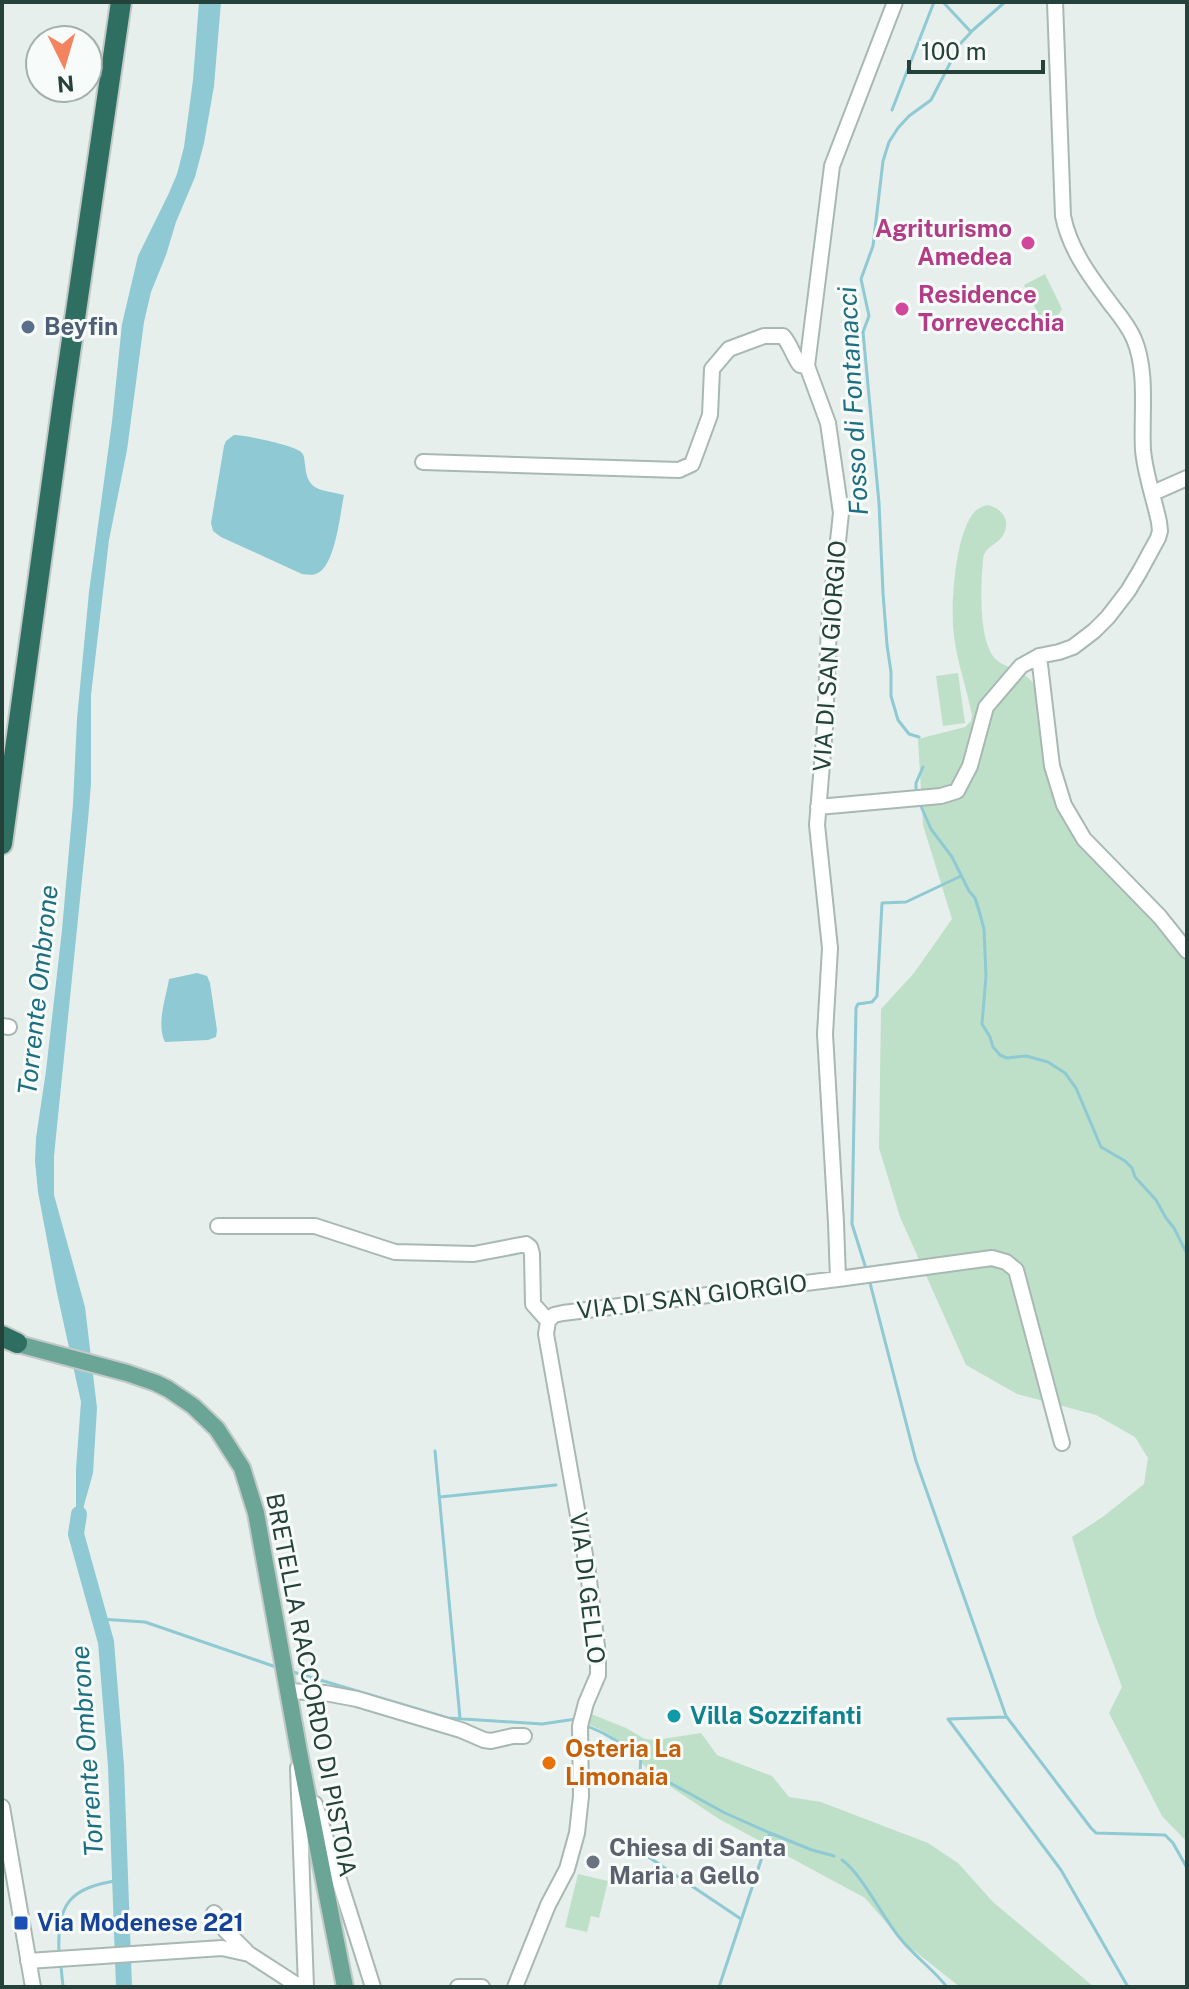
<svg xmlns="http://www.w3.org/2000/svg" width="1189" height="1989" viewBox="0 0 1189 1989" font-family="'Public Sans',sans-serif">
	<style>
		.green { fill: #bfe0c8 }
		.water { fill: #8ec9d4 }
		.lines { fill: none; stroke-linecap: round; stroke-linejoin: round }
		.stream { stroke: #8ec9d4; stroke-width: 3 }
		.river { stroke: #8ec9d4; stroke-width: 16 }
		.minor-casing { stroke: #a8b8b2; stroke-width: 18 }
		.major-casing { stroke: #c2cac8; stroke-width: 20 }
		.highway-casing { stroke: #c2cac8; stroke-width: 24 }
		.minor { stroke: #fff; stroke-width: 14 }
		.major { stroke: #6aa596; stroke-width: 16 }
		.highway { stroke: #2f6f62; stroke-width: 20 }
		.hotel-dot { fill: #d1479c; stroke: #f7fbf9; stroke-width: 3 }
		.service-dot { fill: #5c6f8a; stroke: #f7fbf9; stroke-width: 3 }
		.culture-dot { fill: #0f9aa8; stroke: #f7fbf9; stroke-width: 3 }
		.food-dot { fill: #e8710a; stroke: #f7fbf9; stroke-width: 3 }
		.worship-dot { fill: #6b7280; stroke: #f7fbf9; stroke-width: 3 }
		.transit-dot { fill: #1a4fb4; stroke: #f7fbf9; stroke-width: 3 }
		.labels { text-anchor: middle; stroke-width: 6; stroke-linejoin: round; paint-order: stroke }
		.hotel-label { font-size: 24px; font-weight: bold; fill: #b23c85; stroke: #f7fbf9; text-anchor: end }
		.service-label { font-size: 24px; font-weight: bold; fill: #4e5e75; stroke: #f7fbf9; text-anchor: start }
		.street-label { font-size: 24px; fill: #24423a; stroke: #f7fbf9 }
		.culture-label { font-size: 24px; font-weight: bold; fill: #0d838f; stroke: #f7fbf9; text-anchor: start }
		.food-label { font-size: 24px; font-weight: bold; fill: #c56008; stroke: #f7fbf9; text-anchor: start }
		.worship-label { font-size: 24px; font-weight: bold; fill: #5b616d; stroke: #f7fbf9; text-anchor: start }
		.transit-label { font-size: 24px; font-weight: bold; fill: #164399; stroke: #f7fbf9; text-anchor: start }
		.water-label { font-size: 26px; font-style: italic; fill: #1c6f80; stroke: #f7fbf9 }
	</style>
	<rect width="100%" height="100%" fill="#e6efeb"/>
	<!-- green -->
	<path class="green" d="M1045,274L1062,309L1058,315L1044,321L1040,318L1024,285Z
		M987,505C1003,508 1012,522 1002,537C995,546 984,547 983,560C981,584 977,647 999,662C1012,670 1026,672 1035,685L1047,778C1063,837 1112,874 1152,918C1164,932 1175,947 1187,962V1842L1162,1816L1109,1713L1122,1687L1096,1617L1072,1537L1104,1516L1144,1484L1148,1458L1135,1437L1096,1415L1017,1394L966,1365L900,1217L879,1148L881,1009L914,973L952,919L923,825L918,739L965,727L971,721L972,715C967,690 957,661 954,636C950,608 955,538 972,515C976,509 981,507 987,505Z
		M958,673L965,723L943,726L936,676Z
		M591,1714L626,1728L645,1739L656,1740L701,1733L717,1755L772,1776L789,1797L821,1802L928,1843L958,1863L993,1902L1094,1987H960L902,1941L865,1898L719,1819L653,1775L625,1745L605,1732L588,1724Z
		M578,1874L608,1881L599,1918L591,1916L587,1932L565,1927Z"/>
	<!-- water -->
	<path class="water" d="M199,2H221L214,86L204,143L195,177L176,222L166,255L151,292L144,322L127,450L109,540L91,695V784L88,820L54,1156V1195L85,1307L97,1408L93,1473L76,1534V1469L81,1402L57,1293L38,1192L35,1161L36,1138L46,1071L62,930L73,804L77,719L89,592L112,422L122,324L138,256L169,193L177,174L184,147L193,80Z
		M234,435C245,435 293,445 301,452C305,456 304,459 305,464C307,492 320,489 344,495C340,514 336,558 321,571C315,576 309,575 302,574L221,537L213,531L211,523L224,446L226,441Z
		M197,973L207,976L210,983L217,1030L216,1037L208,1040L165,1042C156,1024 166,998 169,979Z"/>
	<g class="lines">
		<!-- stream -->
		<path class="stream" d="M943,2L971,32
			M892,110L934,2
			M919,737L909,734L898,720L891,696V672L887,645L883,593L879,503L863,332L869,316L861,279L873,246L883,161L889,142L898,128L909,116L931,100L960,44L973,30L1005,2
			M916,794V783L923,767
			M920,804L931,829L952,857L969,891L975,898L980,914L984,929L986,976L982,1024L990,1037L993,1047L1000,1055L1007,1058L1026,1056L1048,1062L1065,1073L1076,1088L1101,1147L1125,1161L1132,1168L1135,1177L1156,1200L1166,1218L1174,1228L1187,1254
			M867,1272L852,1224L856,1008L858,1004L872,1002L877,996L882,903L906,902L961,876
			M869,1279L916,1461L1006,1716L1091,1828L1096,1833L1165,1835L1173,1843L1187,1868
			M435,1451L460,1718
			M440,1497L556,1485
			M100,1619L145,1622L276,1667
			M293,1672L448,1718L542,1724L576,1719
			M1007,1717L948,1719L1061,1870L1128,1987
			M587,1726L603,1733L641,1755L640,1772L672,1784L725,1813L770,1833L812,1850L834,1856
			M647,1856L741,1919
			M842,1860C861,1873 882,1916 899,1937C913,1955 933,1969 947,1987
			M59,1954C57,1903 69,1888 120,1880
			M61,1966L63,1987
			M719,1987L770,1833"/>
		<!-- river -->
		<path class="river" d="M79,1514L76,1534L106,1642L116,1766L124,1987"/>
		<!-- minor casing -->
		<g class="minor-casing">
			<path id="minor" d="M423,462L679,470L692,464L710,415L712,369L729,349L764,336H783C791,345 793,356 800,365L807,366
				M1153,493L1187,478
				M1039,656L1052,766L1064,805L1084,839L1160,917L1187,951
				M818,807L941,796L957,791L970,766L986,707L1021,666L1039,656L1059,652L1073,647L1094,631L1108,617L1128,591L1140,571L1158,538L1160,531L1159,522C1154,498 1145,474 1143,450C1141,414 1148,372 1134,339C1129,327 1121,317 1113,307C1092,279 1070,251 1063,216L1055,2
				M2,1026L9,1027
				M218,1226H315L395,1252L474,1254L526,1244L530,1247L532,1254L533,1304L548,1321
				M838,1279L992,1258L1006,1262L1016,1270L1062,1443
				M548,1321L554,1315L563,1313L838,1279L836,1223L825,1034L830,948L817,825L825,727L829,625L841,513L828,423L807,366L832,166L895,2
				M288,1691L325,1693L357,1699L461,1730L484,1740L491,1741L513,1736H524
				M298,1768L306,1987
				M315,1804L373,1987
				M2,1807L33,1987
				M214,1913L226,1931L246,1951
				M28,1961L222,1948L249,1954L300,1987
				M458,1987H482
				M515,1987L548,1905L567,1869L577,1833L581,1796L580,1726L586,1703L598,1675V1655L588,1572L546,1334L548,1321"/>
		</g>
		<!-- major casing -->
		<g class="major-casing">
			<path id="major" d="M7,1341L127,1373L156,1383L168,1389L193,1406L217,1429L242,1468L256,1513L299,1752L345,1987"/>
		</g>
		<!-- highway casing -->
		<g class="highway-casing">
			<path id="highway" d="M2,844L63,401L121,2
				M2,1336L17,1343"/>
		</g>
		<!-- minor -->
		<use href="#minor" class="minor"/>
		<!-- major -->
		<use href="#major" class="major"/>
		<!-- highway -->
		<use href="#highway" class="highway"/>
	</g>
	<!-- markers -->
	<g class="hotel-dot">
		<circle cx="1028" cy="243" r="8"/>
		<circle cx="902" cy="309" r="8"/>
	</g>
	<circle class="service-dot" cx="28" cy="327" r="8"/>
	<circle class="culture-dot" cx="674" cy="1716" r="8"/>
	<circle class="food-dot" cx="549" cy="1763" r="8"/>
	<circle class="worship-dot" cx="593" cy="1862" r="8"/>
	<rect class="transit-dot" x="13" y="1915" width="16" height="16" rx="4"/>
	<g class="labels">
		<!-- hotel labels -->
		<g class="hotel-label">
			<text x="1012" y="237">Agriturismo<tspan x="1012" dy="28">Amedea</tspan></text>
			<text x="918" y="303" text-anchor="start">Residence<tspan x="918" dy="28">Torrevecchia</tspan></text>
		</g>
		<!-- service labels -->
		<g class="service-label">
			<text x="44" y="335">Beyfin</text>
		</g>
		<!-- street labels -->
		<g class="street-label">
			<text transform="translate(830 656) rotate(-86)" y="8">VIA DI SAN GIORGIO</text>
			<text transform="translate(692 1297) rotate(-7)" y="8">VIA DI SAN GIORGIO</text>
			<text transform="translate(587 1588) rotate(83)" y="8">VIA DI GELLO</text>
			<text transform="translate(311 1685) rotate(79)" y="8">BRETELLA RACCORDO DI PISTOIA</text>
		</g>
		<!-- culture labels -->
		<g class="culture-label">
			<text x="690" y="1724">Villa Sozzifanti</text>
		</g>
		<!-- food labels -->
		<g class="food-label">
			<text x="565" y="1757">Osteria La<tspan x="565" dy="28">Limonaia</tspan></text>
		</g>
		<!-- worship labels -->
		<g class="worship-label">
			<text x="609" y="1856">Chiesa di Santa<tspan x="609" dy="28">Maria a Gello</tspan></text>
		</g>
		<!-- transit labels -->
		<g class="transit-label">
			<text x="37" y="1931">Via Modenese 221</text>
		</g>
		<!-- water labels -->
		<g class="water-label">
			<text transform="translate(853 401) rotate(-93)" y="9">Fosso di Fontanacci</text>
			<text transform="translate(38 990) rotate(-84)" y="9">Torrente Ombrone</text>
			<text transform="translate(87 1751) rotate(-94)" y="9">Torrente Ombrone</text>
		</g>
	</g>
	<!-- border -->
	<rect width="1189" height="1989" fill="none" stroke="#24423a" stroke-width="8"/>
	<!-- north arrow -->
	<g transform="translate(64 64) rotate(175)"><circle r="38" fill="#f7fbf9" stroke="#a3b1ad" stroke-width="2"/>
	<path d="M0-6L14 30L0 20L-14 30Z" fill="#f4845f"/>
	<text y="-12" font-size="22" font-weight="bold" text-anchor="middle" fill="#24423a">N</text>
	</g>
	<!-- scale -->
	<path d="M909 60v12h134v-12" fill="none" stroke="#24423a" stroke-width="4"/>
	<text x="921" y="60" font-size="24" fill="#24423a" stroke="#f7fbf9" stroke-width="6" paint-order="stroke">100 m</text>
</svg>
